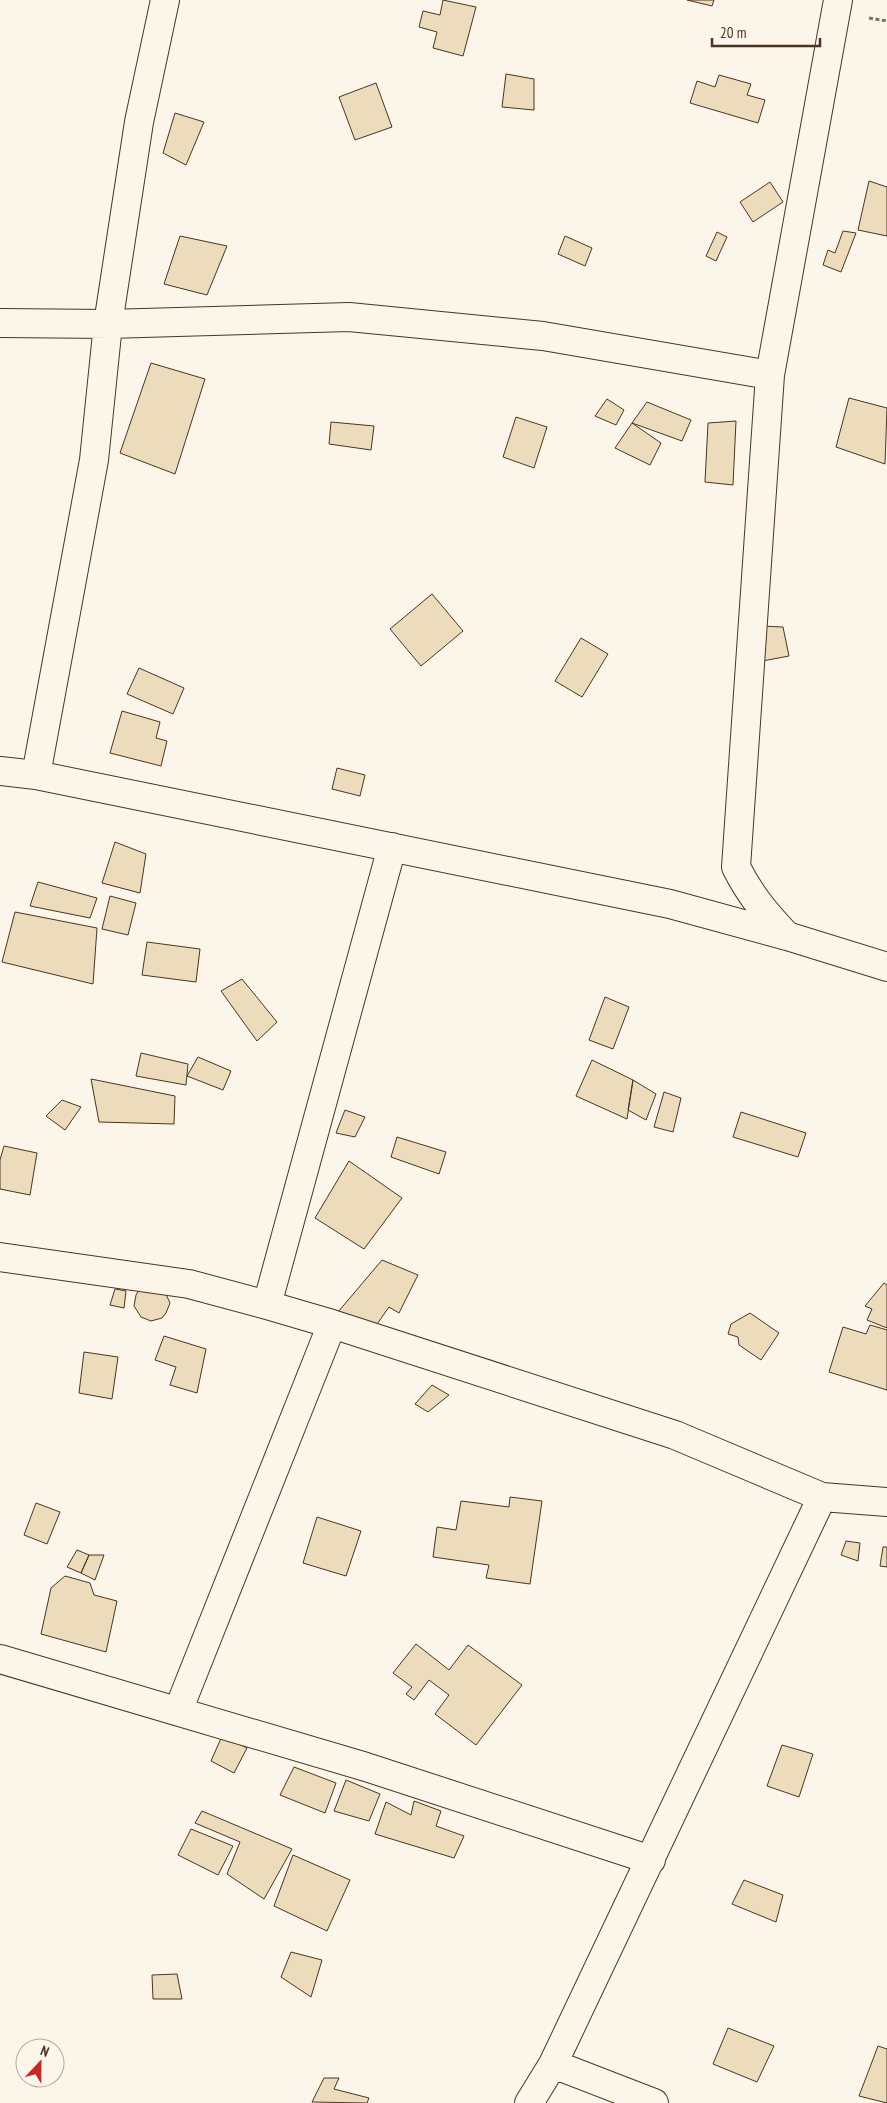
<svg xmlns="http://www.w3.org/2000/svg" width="887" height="2103" viewBox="0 0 887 2103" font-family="'PT Sans Narrow',sans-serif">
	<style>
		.building { fill: #ecdcbc; stroke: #4a3520 }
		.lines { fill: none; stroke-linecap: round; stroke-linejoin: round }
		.minor-casing { stroke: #4a3520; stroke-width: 30 }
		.path { stroke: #7f6f5c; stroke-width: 3; stroke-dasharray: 4 2.5; stroke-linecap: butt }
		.minor { stroke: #fbf6e9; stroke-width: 28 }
	</style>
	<rect width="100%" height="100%" fill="#fbf6e9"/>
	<!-- building -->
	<path class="building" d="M443,0L476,7L463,56L433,48L437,32L419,27L423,11L440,15Z
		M687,0H714L712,6Z
		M506,74L534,79V110L502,107Z
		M719,75L751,84L747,95L765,100L758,123L690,103L697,81L715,87Z
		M376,83L392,127L355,140L339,97Z
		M175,113L204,122L186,165L163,153Z
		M869,181L887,187V236L858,230Z
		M770,182L783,202L753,222L740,202Z
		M843,231L856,233L841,272L823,265L828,250L835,253Z
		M717,232L727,237L716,261L706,256Z
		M180,236L227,246L207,295L164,284Z
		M565,236L592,248L585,266L558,254Z
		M151,363L205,379L175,474L120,453Z
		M849,398L887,408L885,464L836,447Z
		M607,399L624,410L616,425L595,416Z
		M647,402L691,420L682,441L632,423Z
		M516,417L547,427L534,468L503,457Z
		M736,421L733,485L705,482L708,423Z
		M331,422L374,426L371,450L329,444Z
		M632,423L661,443L650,465L615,448Z
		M432,594L463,631L421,666L390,629Z
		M760,626L783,627L789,656L757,662Z
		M581,638L608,654L582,697L555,681Z
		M139,668L184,688L173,714L127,694Z
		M122,711L160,722L156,738L167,741L161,766L110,753Z
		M337,768L365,775L360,796L332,789Z
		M115,842L146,854L140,893L102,883Z
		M38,882L97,898L90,918L30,906Z
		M110,896L136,903L128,935L102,929Z
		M15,912L97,928L93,984L2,962Z
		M147,942L200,949L196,982L142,975Z
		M242,979L277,1022L257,1041L221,991Z
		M605,997L629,1007L613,1049L589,1040Z
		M141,1053L188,1064L186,1085L136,1076Z
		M198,1057L231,1071L223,1090L187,1076Z
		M592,1060L633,1080L627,1119L576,1096Z
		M91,1079L175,1096L174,1124L99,1122Z
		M633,1080L656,1094L646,1120L628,1110Z
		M664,1092L681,1098L673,1132L654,1127Z
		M62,1100L81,1107L65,1130L46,1116Z
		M345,1110L365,1117L355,1137L336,1133Z
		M741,1112L806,1133L798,1157L733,1137Z
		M397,1137L446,1152L439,1174L391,1157Z
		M4,1146L37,1153L30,1195L0,1189V1160Z
		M349,1161L402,1198L364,1249L315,1218Z
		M382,1260L418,1275L399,1313L389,1307L375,1327L338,1312Z
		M884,1283L887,1285V1328L867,1320L872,1309L865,1306Z
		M115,1289L126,1291L124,1308L110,1305Z
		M139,1290L165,1292L170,1303L166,1313L162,1318L151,1321L141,1317L134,1306L136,1295Z
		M750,1313L779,1333L761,1360L739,1345L738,1337L728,1334L731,1324Z
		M870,1325L887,1330V1390L829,1372L843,1327L866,1334Z
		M164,1336L206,1349L197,1393L170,1385L176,1367L155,1360Z
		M84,1352L118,1357L112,1399L79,1393Z
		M432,1385L449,1395L428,1412L415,1404Z
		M510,1497L542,1501L530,1584L486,1578L489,1565L433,1557L437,1527L456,1530L461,1501L509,1507Z
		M36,1503L60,1512L47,1544L24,1535Z
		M317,1517L361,1531L346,1576L303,1563Z
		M846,1541L860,1543L858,1561L841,1555Z
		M883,1547H887V1567L880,1566Z
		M77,1550L89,1555L81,1573L67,1567Z
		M89,1555H104L95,1580L81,1573Z
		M65,1576L90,1583L94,1595L117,1601L106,1652L41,1634L51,1588Z
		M416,1644L449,1670L468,1645L522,1685L476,1745L435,1714L449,1695L429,1680L414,1700L406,1694L412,1687L393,1673Z
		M222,1736L247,1748L234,1773L211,1761Z
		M782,1745L813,1754L799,1797L767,1786Z
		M294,1767L336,1783L325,1813L280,1795Z
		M346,1780L380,1794L369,1821L334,1811Z
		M414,1801L441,1811L436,1826L464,1836L454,1858L375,1834L386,1802L411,1815Z
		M202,1811L292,1849L264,1899L227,1874L240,1842L195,1823Z
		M191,1829L233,1846L218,1875L178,1855Z
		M293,1855L350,1880L327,1931L274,1906Z
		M744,1880L783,1895L776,1922L732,1904Z
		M291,1952L322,1960L311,1997L281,1977Z
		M177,1974L182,1999H153L152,1975Z
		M728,2028L774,2046L757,2082L713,2064Z
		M878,2046L887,2049V2103L859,2096Z
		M324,2078H339L334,2089L369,2098L367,2103L312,2102Z"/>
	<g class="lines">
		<!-- minor casing -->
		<g class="minor-casing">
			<path id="minor" d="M0,323L108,324L349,317L543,336L770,375
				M0,771L36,775L670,904L787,936L887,967
				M36,775L94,460L108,324L139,122L165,0
				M787,936C766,914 750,895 736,867L770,375L838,0
				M0,1257L189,1284L267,1305L332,1324L675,1435L822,1497L887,1502
				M267,1305L392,847
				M0,1659L366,1767L651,1860
				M178,1711L332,1324
				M553,2064L654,2103
				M529,2103L553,2064L822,1497"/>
		</g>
		<!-- path -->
		<path class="path" d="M869,18L887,21"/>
		<!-- minor -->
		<use href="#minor" class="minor"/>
	</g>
	<!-- north arrow -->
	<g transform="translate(40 2063) rotate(22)"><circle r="24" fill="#fbf6e9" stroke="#b4a999"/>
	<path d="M0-4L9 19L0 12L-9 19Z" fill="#c62828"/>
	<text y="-8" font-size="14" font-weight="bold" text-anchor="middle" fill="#4a3520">N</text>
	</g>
	<!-- scale -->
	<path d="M712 38v8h108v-8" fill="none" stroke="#4a3520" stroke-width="2.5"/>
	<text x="720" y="38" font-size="15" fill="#4a3520" stroke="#fbf6e9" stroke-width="4" paint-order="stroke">20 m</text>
</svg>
